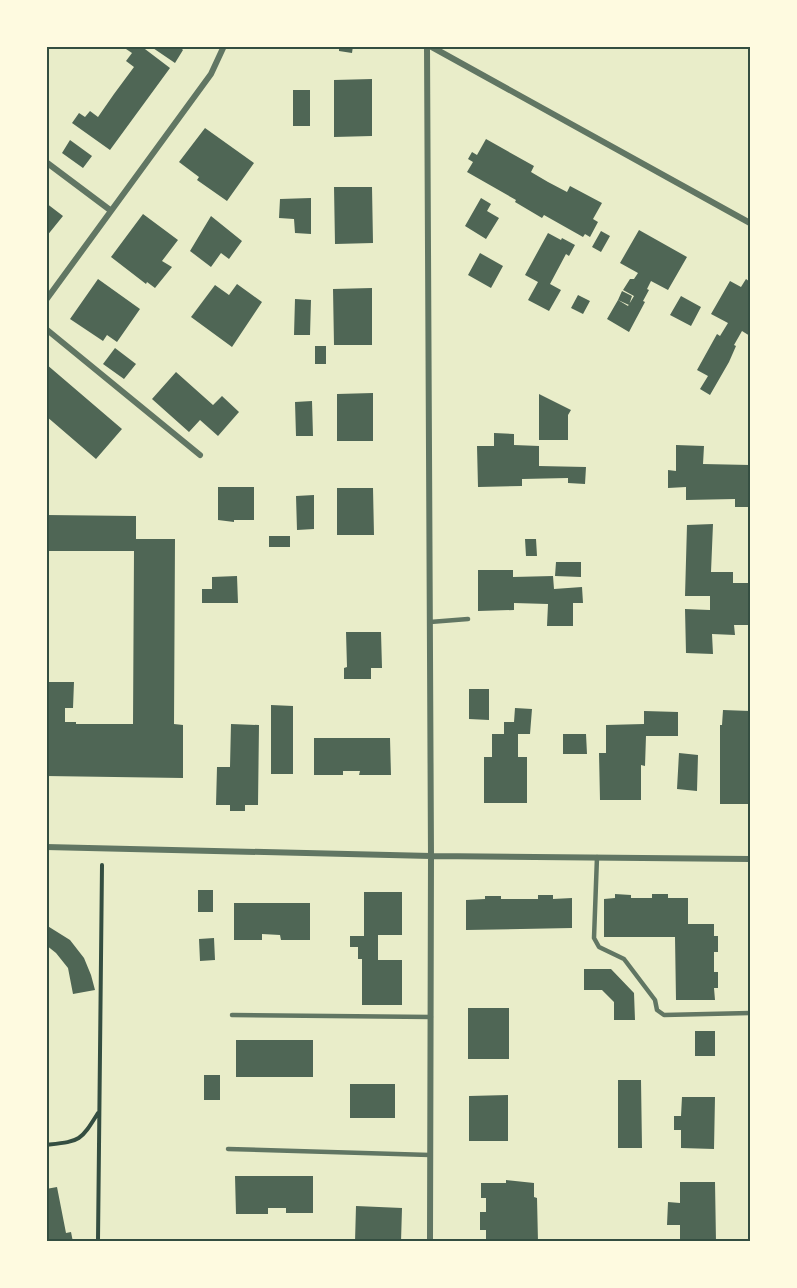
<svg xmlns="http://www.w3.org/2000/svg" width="797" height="1288" viewBox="0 0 797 1288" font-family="'Asap Condensed',sans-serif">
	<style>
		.building { fill: #4f6655 }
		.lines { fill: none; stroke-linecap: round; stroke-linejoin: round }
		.path { stroke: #344e41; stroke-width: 4 }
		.service { stroke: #617663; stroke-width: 4.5 }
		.minor { stroke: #617663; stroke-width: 6 }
		.neatline { fill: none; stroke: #344e41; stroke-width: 2 }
	</style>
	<rect width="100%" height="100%" fill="#e9edc9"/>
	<!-- building -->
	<path class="building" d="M128,46H141L170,68L110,150L72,123L79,113L85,117L90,111L98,117L114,94L134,67L126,61L132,53L126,49Z
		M150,46H179L183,50L175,63Z
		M339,46H353L352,53L339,51Z
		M372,79V136L334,137V80Z
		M293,90H310V126H293Z
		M205,128L254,163L227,201L197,180L199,177L179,162Z
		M486,139L534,166L531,172L548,182L567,192L570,186L602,203L593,219L598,222L590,237L585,234L583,237L544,215L542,218L515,202L516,200L467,172L473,162L468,159L472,152L477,155Z
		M70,140L92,156L83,168L62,153Z
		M334,187H372L373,243L335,244Z
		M311,198V234L295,233L294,219L279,218L280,199Z
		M481,198L491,204L487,211L499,218L486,239L465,226Z
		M46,203L63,216L46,237Z
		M143,214L178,240L162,261L172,267L155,288L147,282L146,284L111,257Z
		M211,216L242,241L229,259L221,253L211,267L190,251Z
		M639,230L687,257L668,290L651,281L647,289L649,290L643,301L645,302L629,332L607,319L618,300L628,306L634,296L623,290L630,279H634L638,273L620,263Z
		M601,231L610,236L601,252L592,247Z
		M548,233L561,240L562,238L575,245L569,256L566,254L550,284L561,290L549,311L528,300L538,282L525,275Z
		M480,253L503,266L491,288L468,275Z
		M98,279L140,309L117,342L107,335L103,341L70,319Z
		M746,279L750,282V336L742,331L734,345L736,346L729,362L710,395L700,389L708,376L697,370L717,334L720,336L728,323L711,314L730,281L741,287Z
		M237,284L262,302L232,347L191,317L215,285L229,295Z
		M372,288V345H334L333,289Z
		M622,291L632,296L629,305L618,300Z
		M578,295L590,301L583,314L571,308Z
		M681,296L701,307L691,326L670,315Z
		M295,299L311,300L310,335H294Z
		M315,346H326V364H315Z
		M115,348L136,364L124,379L103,364Z
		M46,364L122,429L96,459L46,416Z
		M176,372L213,405L222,396L239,412L218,436L200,420L189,432L152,399Z
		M373,393V441H337V394Z
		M539,394L571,410L568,415V440H539Z
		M312,401L313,436H296L295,402Z
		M494,433L514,434V445L539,446V466L586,467L585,484L568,483V478L522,479V486L478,487L477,446H494Z
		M676,445L704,446L703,464L750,465V507H735V499L686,500V487L668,488V470L676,471Z
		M218,487H254V520H234V522L218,520Z
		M337,488H373L374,535H337Z
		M314,495V529L297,530L296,496Z
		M47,515L136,516V539H175L174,724L183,725V778L46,776V682H74L73,708H65V722H76V724H133L134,551H47Z
		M713,524L711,572H733V583H750V625H734L735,635L712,634L713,654L686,653L685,609L710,610V596H685L687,525Z
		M269,536H290V547H269Z
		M525,539H536L537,556H526Z
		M556,562H581V577L555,576Z
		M478,570H513V577L553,576L554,589L582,587L583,603H573V626H547L548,604L514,603V610L478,611Z
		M237,576L238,603H202V589H212V577Z
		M346,632H381L382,668H371V679H344V668L347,667Z
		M469,689H489V720L469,719Z
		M271,705L293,706V774H271Z
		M515,708L532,709L530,734H518V757H527V803H484V757H492V734H504V722H514Z
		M723,710L750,711V804H720V725H722Z
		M644,711L678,712V736H646L645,766L641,765V800H600L599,753H606V725L644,724Z
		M231,724L259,725L258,805H245V811H230V805H216L217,767H230Z
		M563,734H586L587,754H563Z
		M314,738H390L391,775H359L360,771H343V775H314Z
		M679,753L698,755L697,791L677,789Z
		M198,890H213V912H198Z
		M364,892H402V935H378V960H402V1005H362V959H358V947H350V936H364Z
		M615,894L631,895V898H652V894H668V898H688V924H714V936H718V952H714V972H718V988H714L715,1000H676L675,937H604V899L615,898Z
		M538,895H553V899L572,898V928L466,930V900L485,899V896H501V899H538Z
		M234,903H310V940H281L280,935L262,934V940H234Z
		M46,925L70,940L84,958L91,975L95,990L73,994L68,968L56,953L46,945Z
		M214,938L215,960L200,961L199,939Z
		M584,969H611L634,993L635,1020H614V1002L602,990H584Z
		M468,1008H509V1059H468Z
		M695,1031H715V1056H695Z
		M236,1040H313V1077H236Z
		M204,1075H220V1100H204Z
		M618,1080H641L642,1148H618Z
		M350,1084H395V1118H350Z
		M508,1095V1141H469V1096Z
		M682,1097H715L714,1149L681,1148V1130H674V1116H681Z
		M235,1176H313V1213H286V1208H268V1214H236Z
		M506,1180L534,1183V1197L537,1198L538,1242H486V1230H480V1212H486V1198H481V1183H506Z
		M680,1182H715L716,1242H680V1225H667L668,1202L680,1203Z
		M57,1187L66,1233L71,1232L73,1242H46V1189Z
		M356,1206L402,1208L401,1242H355Z
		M562,1239H586V1242H562Z"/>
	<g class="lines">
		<!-- path -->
		<path class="path" d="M46,1145C80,1141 80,1142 98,1113
			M98,1240L102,865"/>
		<!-- service -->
		<path class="service" d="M430,622L468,619
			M597,857L594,938L599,947L624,959L655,1000L657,1010L664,1015L750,1013
			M232,1015L431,1017
			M228,1149L430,1155"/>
		<!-- minor -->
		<path class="minor" d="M427,46L431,856L430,1242
			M430,46L750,223
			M46,162L110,210
			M46,300L211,74L224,46
			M46,329L200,455
			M46,847L431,856L750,859"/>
	</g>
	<!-- border -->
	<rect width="797" height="1288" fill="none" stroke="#fefae0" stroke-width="96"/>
	<rect x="48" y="48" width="701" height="1192" class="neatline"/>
</svg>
